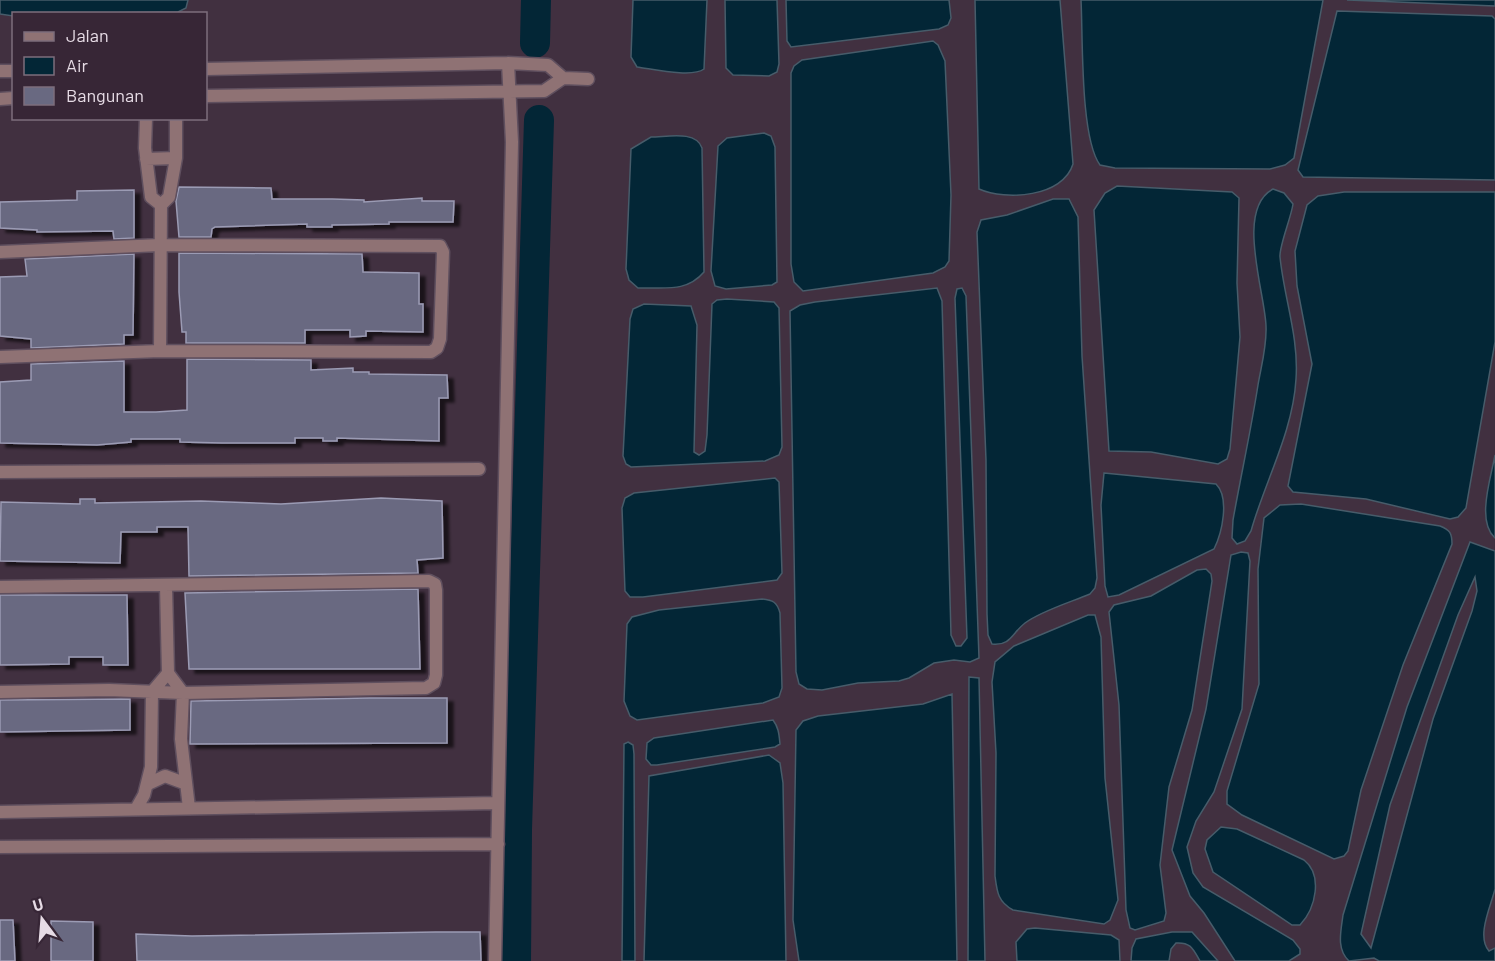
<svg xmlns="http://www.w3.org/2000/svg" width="1495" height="961" viewBox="0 0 1495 961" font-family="Barlow,sans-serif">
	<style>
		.water { fill: #032636; stroke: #475c6a; stroke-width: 1.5; fill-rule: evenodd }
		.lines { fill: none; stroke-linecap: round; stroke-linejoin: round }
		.river { stroke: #032636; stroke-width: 30 }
		.building { fill: #696981; stroke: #9b9bb4; stroke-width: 1.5; filter: url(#shadow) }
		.street-casing { stroke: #5f4f5e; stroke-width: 15 }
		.street { stroke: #8f7274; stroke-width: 12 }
	</style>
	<defs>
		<filter id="shadow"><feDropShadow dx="6" dy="4" stdDeviation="1.5" flood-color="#0009"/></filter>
	</defs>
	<rect width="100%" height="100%" fill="#413040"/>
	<!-- water -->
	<path class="water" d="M0,0H188L186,8L178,12L14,14L13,16L0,14Z
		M633,0H707L704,69C692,78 653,69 637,67L631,57Z
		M725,0H777L779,64L777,72L769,76L733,75L726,68Z
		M786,0H949L951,18L948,25L939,29L791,47L787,41Z
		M975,0H1060L1073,164C1063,197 1006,201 979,189Z
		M1081,0H1323L1294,158L1285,165L1270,169L1115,168L1100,165C1080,138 1083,37 1081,0Z
		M1347,0H1495V6L1348,0Z
		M1337,11L1492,16L1495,19V180L1303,177L1298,170Z
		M933,41L938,45L945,61L951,195L949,261L945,267L933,273L803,291L794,282L791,264V73L794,66L802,60Z
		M764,133L771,136L775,147L777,282L772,285L726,289L715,286L711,271L718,146L727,138Z
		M651,137C667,137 696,130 702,148L704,272C686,293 664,287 638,288L629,280L626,269L631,149Z
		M1117,186L1232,192L1239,198L1237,283L1240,337L1230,449L1227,459L1218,464L1151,452L1109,451L1094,210L1105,193Z
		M1273,189L1284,193L1293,204C1291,218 1279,246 1280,257C1284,298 1299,337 1296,379C1293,432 1265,481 1251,531L1245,541L1237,544L1232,538L1233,520C1241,475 1251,430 1258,385C1261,367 1267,346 1266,326C1265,292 1235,209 1273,189Z
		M1344,192H1495V342L1466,508L1458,517L1450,519L1366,499L1293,492L1288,486L1312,364L1297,286L1295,251L1307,205L1318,196Z
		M1053,199H1069L1078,217L1082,356L1097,578L1095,588L1090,594C1071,602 1041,611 1025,623C1012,633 1011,646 992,644L988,635L987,614L986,460L977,232L981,220L1007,215Z
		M937,288L942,301L951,635L956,646H961L967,638L955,298L957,289L962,288L966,296L979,658L970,662L954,660L934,663L909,678L899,681L858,683L822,690L807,689L799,684L796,672L790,311L800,305L815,302Z
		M727,299L774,302L779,308L782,447L779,455L765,461L631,467L626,464L623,456L630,319L633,309L644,304L691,306L697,325L694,452L699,455L705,451L707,435L712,304L717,300Z
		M1495,455V538C1476,521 1491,478 1495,455Z
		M1104,473L1216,484C1230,498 1222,533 1214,549L1119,595L1108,597L1105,586L1101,505Z
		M775,478L779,482L782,573L777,580L643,597H630L625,591L622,508L625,498L634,493Z
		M1301,504L1440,526C1450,530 1452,533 1452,544L1403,665L1361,790L1348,851L1344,856L1334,859L1242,815L1227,804V791L1259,684L1258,569L1264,518L1280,505Z
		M1470,542L1495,551V889C1491,906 1476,936 1489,951L1495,948V961H1379L1374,958L1349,961C1336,949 1341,931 1343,915L1407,707ZM1475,577L1477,591L1472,611L1433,719L1371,948L1361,934L1390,805L1458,615Z
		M1241,552L1248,553L1250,561L1242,709L1214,792L1196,821L1187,847L1193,873L1203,887L1293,940L1300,949V954L1289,961H1235L1204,913L1190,896L1172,850L1206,709L1231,555Z
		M1206,569L1211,574L1212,581L1192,710L1169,787L1160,865L1166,913L1164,921L1135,930L1130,928L1126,910L1119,705L1109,612L1114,605L1151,596L1197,570Z
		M762,599C773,600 777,602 780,613L782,688L779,697L763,703L637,720L630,716L624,701L627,624L632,617L659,610Z
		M1088,615H1095L1101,637L1105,778L1118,900L1110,920L1104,924L1013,910C998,902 997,892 995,876L996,753L992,682L995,662L1014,646Z
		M969,677L979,678L985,961H968Z
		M952,694L957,961H799L793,920L796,730L803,721L818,716L923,704Z
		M773,720C779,728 779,735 780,744L775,747L657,765H651L646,759L647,743L654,738Z
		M628,742L633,745L634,754L635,961H622L624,744Z
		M769,755L780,763L783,783L786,961H644L649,776Z
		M1221,827L1237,829L1304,860C1323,875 1316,908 1300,925H1292L1213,872L1205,849L1207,840Z
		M1035,928L1111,935L1119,940L1120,961H1017L1016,942L1027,929Z
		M1172,932H1192L1218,961H1200C1193,949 1191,942 1176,943L1171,949L1169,961H1131L1132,948L1136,939Z"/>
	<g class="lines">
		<!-- river -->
		<path class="river" d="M535,43L536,0
			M516,961L517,829L539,120"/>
	</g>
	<!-- building -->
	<path class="building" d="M179,187L271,188L272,199H332L364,200V202L422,198V201H454L453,222H389V224L332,225V227H307V224L215,227L212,229L211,237H179L176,201Z
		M134,190V238L114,239L113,231L37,232V230L0,228V202L77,200V191Z
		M179,253L362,254L363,272L419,273V304H423V332L366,331V336L350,337V330H305V343H186V332H182L179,292Z
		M134,254L133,335H124V344L31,348V339L0,336V277L27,276L25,259Z
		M187,359L311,360V370L353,368V372H369V374L447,375L448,398H439V441L337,438V441H323V438H295V443H222L180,442V439H131V442L97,445L0,443V382L31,380V364L124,361V412H156L187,410Z
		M381,498L442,501L443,558L417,560L418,573L189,576L188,527H157V532H121L120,563L0,561L1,502L80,504V499H95V503L201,501L281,504Z
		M418,589L420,669H189L185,593Z
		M0,595H127L128,665H103V657H69V664L0,665Z
		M370,698H447V743L190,744L191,701Z
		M130,699V730L0,732V700Z
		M0,920H13L15,961H0Z
		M51,921L93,922V961H51Z
		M436,932H480L481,961H137L136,934L192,936Z"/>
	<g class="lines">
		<!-- street casing -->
		<g class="street-casing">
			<path id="street" d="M206,69L508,63L548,65L563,78
				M0,71H14
				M206,96L544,91L563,78L588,79
				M0,99L14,98
				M146,118L145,148L151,197L161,205
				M146,159L176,158
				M0,252L160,245L440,246L443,252L440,339L437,348L431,352L160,351L0,357
				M160,351L161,205L169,197L176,158V118
				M0,472L479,469
				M166,586L168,673L183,693L181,739L189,808
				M0,587L429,581L435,584L436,590V675L434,683L426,688L183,693L109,690L0,692
				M148,784L165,776L184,783
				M136,809L144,795L151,767L152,692L168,673
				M0,812L498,803
				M0,847L498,844
				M495,961L512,142L508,63"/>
		</g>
		<!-- street -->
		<use href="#street" class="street"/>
	</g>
	<!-- legend -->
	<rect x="12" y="12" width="195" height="108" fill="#372636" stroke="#7d6e7c" stroke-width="1.5"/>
	<rect x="24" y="32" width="30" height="9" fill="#8f7274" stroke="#7d6e7c" stroke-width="1.5"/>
	<text x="66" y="42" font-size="18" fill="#e6dbe5">Jalan</text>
	<rect x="24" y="57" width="30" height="18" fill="#032636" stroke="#7d6e7c" stroke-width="1.5"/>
	<text x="66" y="72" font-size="18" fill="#e6dbe5">Air</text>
	<rect x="24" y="87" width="30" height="18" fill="#696981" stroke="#7d6e7c" stroke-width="1.5"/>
	<text x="66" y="102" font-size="18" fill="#e6dbe5">Bangunan</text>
	<!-- north arrow -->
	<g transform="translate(42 919) rotate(344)" stroke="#372636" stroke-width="4.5" paint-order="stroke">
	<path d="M0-4.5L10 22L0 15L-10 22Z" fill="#e6dbe5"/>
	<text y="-9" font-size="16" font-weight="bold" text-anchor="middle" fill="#e6dbe5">U</text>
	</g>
</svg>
